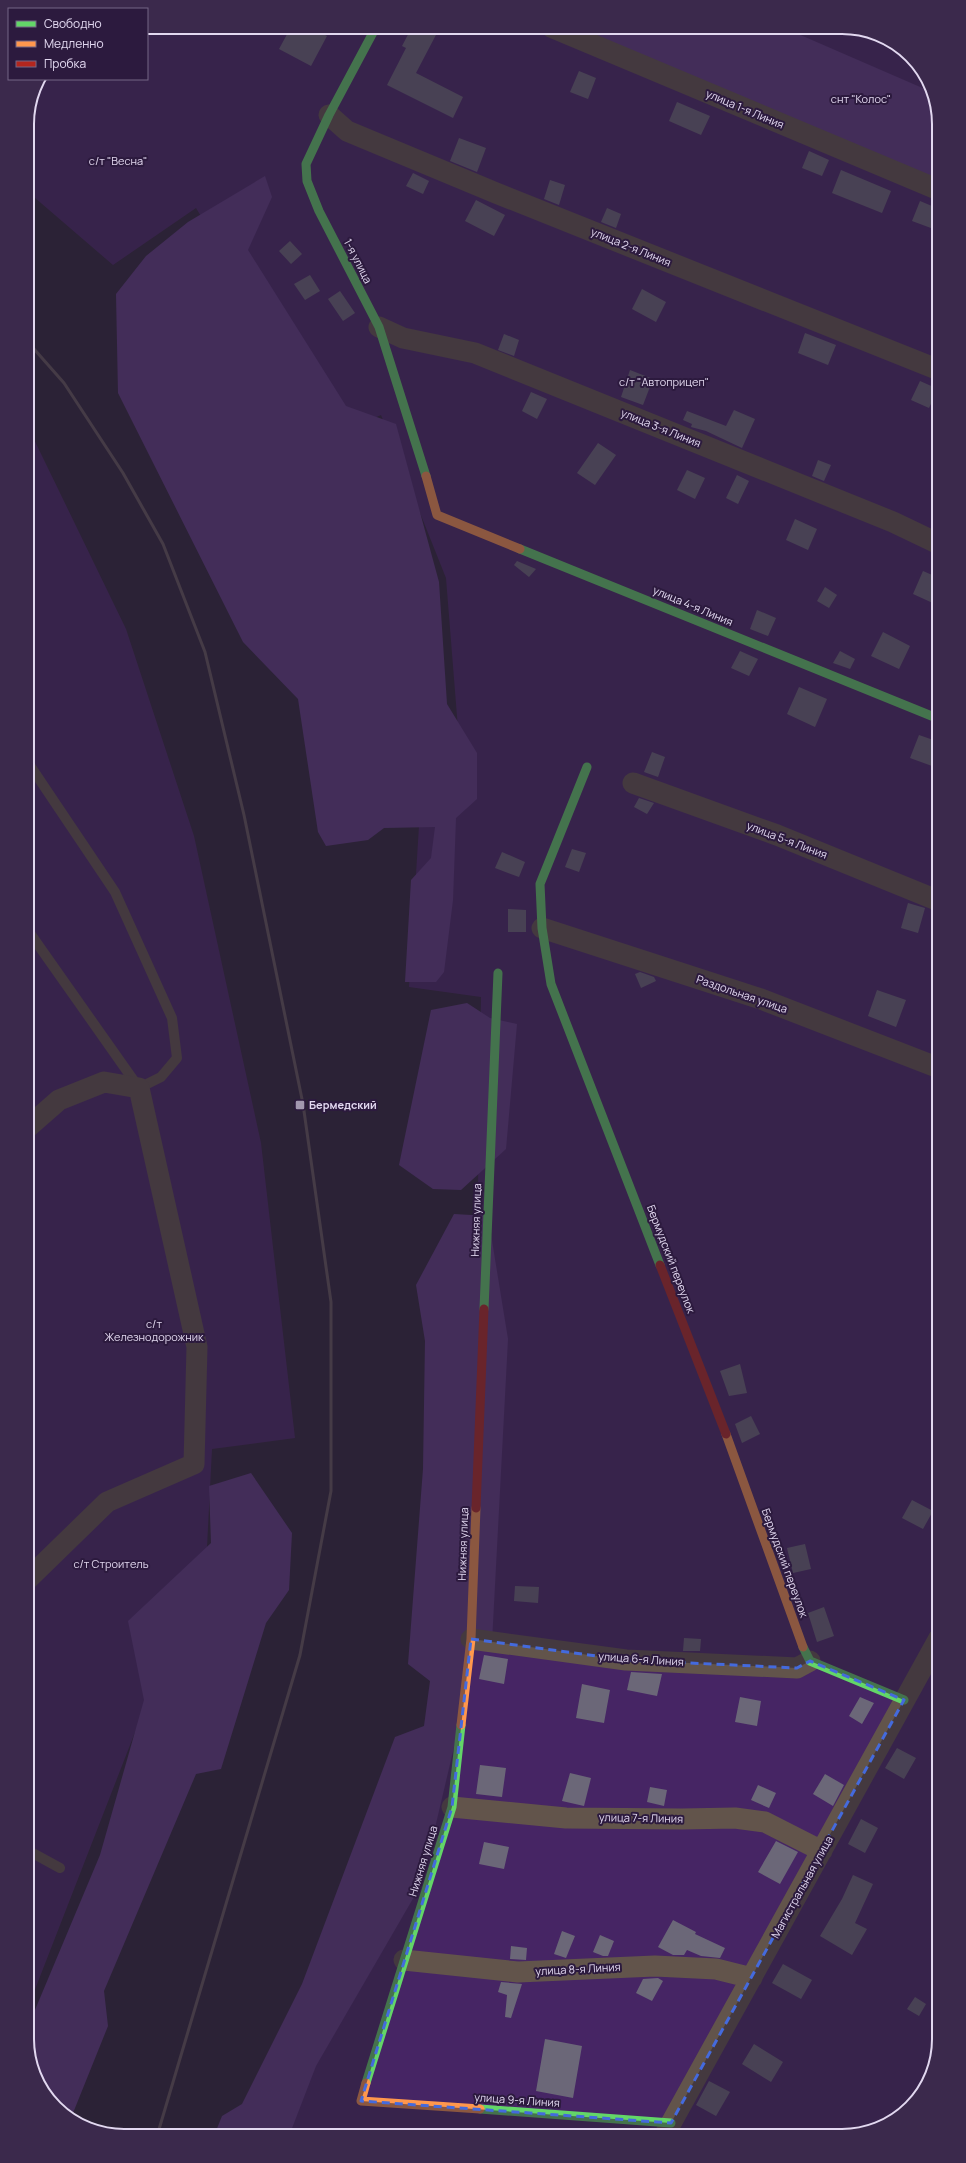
<svg xmlns="http://www.w3.org/2000/svg" width="966" height="2163" viewBox="0 0 966 2163" font-family="Manrope,sans-serif">
	<style>
		.green { fill: #462564 }
		.forest { fill: #5f3a84 }
		.building { fill: #6b6778 }
		.lines { fill: none; stroke-linecap: round; stroke-linejoin: round }
		.lane { stroke: #62544b; stroke-width: 10 }
		.street { stroke: #62544b; stroke-width: 21 }
		.fast { stroke: #63d668; stroke-width: 9 }
		.slow { stroke: #ff974d; stroke-width: 9 }
		.jam { stroke: #b3261e; stroke-width: 9 }
		.rail { stroke: #64595a; stroke-width: 3 }
		.marked { fill: none; stroke: #446add; stroke-width: 3; stroke-dasharray: 8 5; stroke-linejoin: round }
		.poi-dot { fill: #a298af; stroke: #2c1a3e; stroke-width: 1.5 }
		.labels { text-anchor: middle; stroke-width: 4; stroke-linejoin: round; paint-order: stroke }
		.park-label { font-size: 11px; fill: #e1d7ee; stroke: #2c1a3e }
		.street-label { font-size: 11px; fill: #e2d8f0; stroke: #2c1a3e }
		.poi-label { font-size: 11px; font-weight: bold; fill: #e2d8f0; stroke: #2c1a3e; text-anchor: start }
		.rim { fill: none; stroke: #e2d8f0; stroke-width: 2 }
	</style>
	<rect width="100%" height="100%" fill="#2c2236"/>
	<!-- green -->
	<path class="green" d="M147,27H849L901,47L934,92L939,124V2039L934,2071L919,2098L874,2131L842,2136H258L471,1634L481,997L409,987L419,826L461,766L446,578L381,415L334,436L196,208L113,265L27,191C27,158 21,107 40,79H147Z
		M27,425L126,629L194,836L261,1143L295,1438L212,1449L207,1547L27,2010Z"/>
	<!-- forest -->
	<path class="forest" d="M571,27H782L934,93L939,124V184Z
		M265,176L272,197L248,250L346,406L396,424L439,582L447,704L477,753V799L456,818L453,900L444,972L436,982H405L411,880L431,858L435,827L384,828L368,840L326,846L318,832L298,699L243,642L118,393L116,294L146,256L188,222Z
		M467,1003L490,1018L517,1024L506,1149L461,1190L433,1189L399,1165L431,1010Z
		M454,1214L488,1216L508,1339L492,1642L473,1646L459,1726L422,1883L316,2066L289,2136H214L222,2116L242,2104L302,1984L395,1737L424,1726L430,1681L408,1664L423,1469L425,1341L416,1285Z
		M251,1473L292,1533L289,1590L266,1623L221,1769L196,1774L104,1991L108,2026L71,2118L65,2116L32,2071L27,2029L100,1855L144,1700L128,1621L211,1543L209,1486Z"/>
	<!-- building -->
	<path class="building" d="M291,27H310L327,36L311,66L279,49Z
		M412,27H431L438,31L416,73L463,97L453,118L387,85L406,48L402,46Z
		M579,71L596,78L588,99L570,92Z
		M677,102L710,116L701,135L669,121Z
		M459,138L486,148L477,172L450,161Z
		M809,151L829,160L822,176L802,168Z
		M841,170L891,191L882,213L832,193Z
		M413,173L429,181L423,194L406,186Z
		M550,180L565,185L559,205L544,199Z
		M476,200L505,215L494,236L465,221Z
		M920,201L939,209V231L912,221Z
		M607,208L621,214L616,228L601,222Z
		M290,241L302,254L291,264L279,251Z
		M310,275L320,291L305,300L294,284Z
		M642,289L666,302L656,322L632,309Z
		M340,291L355,313L343,321L328,299Z
		M805,333L836,345L828,365L798,353Z
		M504,334L519,340L514,356L498,350Z
		M630,370L653,379L643,405L621,397Z
		M920,381L938,389L929,408L911,400Z
		M531,392L547,399L537,419L522,411Z
		M734,410L755,419L742,448L706,431L691,427L692,424L683,420L687,411L726,426Z
		M598,443L616,455L595,485L577,473Z
		M818,460L831,465L824,481L812,476Z
		M687,470L705,478L695,499L677,490Z
		M737,475L749,481L738,504L726,498Z
		M795,519L817,529L808,550L786,540Z
		M517,561L536,569L529,577L514,565Z
		M923,571L939,578V595L935,604L913,594Z
		M825,587L837,595L829,608L817,601Z
		M757,610L776,618L768,636L750,629Z
		M883,632L910,646L899,669L871,656Z
		M740,651L758,659L749,676L731,668Z
		M840,651L855,659L850,669L833,663Z
		M799,687L827,699L815,727L787,714Z
		M919,735L939,742V749L932,766L910,758Z
		M652,752L665,757L658,777L644,772Z
		M639,798L654,803L647,814L634,807Z
		M572,849L586,853L579,872L565,867Z
		M502,852L525,862L519,877L495,868Z
		M908,903L925,908L918,933L901,928Z
		M508,909L526,910V932H508Z
		M640,972L654,977L656,981L641,988L635,974Z
		M877,990L906,1000L896,1027L868,1016Z
		M740,1364L747,1393L729,1396L720,1371Z
		M751,1416L760,1434L742,1443L735,1424Z
		M912,1500L933,1511L923,1529L902,1518Z
		M805,1544L811,1569L793,1573L787,1548Z
		M515,1586L539,1587L538,1603L514,1601Z
		M824,1607L834,1636L817,1642L808,1613Z
		M684,1638L701,1639L700,1651H683Z
		M484,1655L508,1659L504,1684L479,1679Z
		M631,1672L662,1674L657,1696L627,1690Z
		M582,1684L610,1690L604,1723L576,1718Z
		M740,1697L761,1701L757,1726L735,1722Z
		M860,1697L874,1703L862,1724L849,1716Z
		M897,1748L916,1758L904,1779L885,1768Z
		M480,1765L506,1768L502,1797L476,1794Z
		M570,1773L591,1778L584,1806L562,1801Z
		M825,1774L844,1785L833,1806L813,1794Z
		M758,1785L776,1793L769,1808L751,1800Z
		M650,1787L667,1790L664,1806L647,1802Z
		M861,1819L878,1828L865,1853L848,1844Z
		M776,1841L798,1852L780,1884L758,1872Z
		M484,1842L509,1847L504,1869L479,1864Z
		M853,1875L873,1884L855,1923L867,1929L852,1955L820,1936L842,1899Z
		M673,1920L696,1932L695,1934L725,1948L720,1958L701,1956L687,1950L684,1955H673L658,1947Z
		M562,1931L575,1936L566,1958L554,1954Z
		M600,1935L614,1941L608,1956H603L593,1952Z
		M511,1946L527,1948L526,1960L510,1959Z
		M783,1964L812,1980L801,1999L772,1983Z
		M658,1978L663,1981L652,2001L636,1993L643,1979Z
		M501,1982L522,1984L511,2018L505,2017L507,1995L498,1992Z
		M915,1997L926,2004L919,2016L907,2009Z
		M545,2039L582,2046L573,2098L536,2091Z
		M754,2044L783,2062L771,2082L742,2064Z
		M709,2081L730,2092L716,2116L696,2105Z"/>
	<g class="lines">
		<!-- lane -->
		<path class="lane" d="M27,929L139,1088L161,1077L177,1058L172,1018L115,892L27,761
			M27,1850L60,1868"/>
		<!-- street -->
		<path class="street" d="M551,27L939,190
			M329,115L347,131L496,193L939,370
			M379,327L403,338L475,353L893,522L939,544
			M633,783L777,835L939,901
			M542,928L761,999L939,1068
			M27,1580L107,1502L194,1464L197,1347L139,1088L104,1082L59,1100L27,1128
			M471,1639L626,1660L797,1668L810,1661
			M452,1807L566,1818L682,1819L735,1818L765,1822L822,1851
			M404,1960L518,1972L655,1966L716,1969L752,1978
			M664,2136L939,1638"/>
		<!-- fast -->
		<path class="fast" d="M376,27L329,115L306,164L307,181L319,211L379,327L426,476
			M520,549L939,719
			M587,767L540,884L542,928L551,984L660,1265
			M484,1309L498,973
			M803,1647L810,1661L904,1700
			M366,2083L452,1807L461,1725
			M480,2109L671,2123"/>
		<!-- slow -->
		<path class="slow" d="M426,476L437,515L520,549
			M726,1434L803,1647
			M461,1725L471,1639L476,1508
			M366,2083L361,2101L480,2109"/>
		<!-- jam -->
		<path class="jam" d="M660,1265L726,1434
			M476,1508L484,1309"/>
		<!-- rail -->
		<path class="rail" d="M27,341L64,383L123,473L163,544L205,652L244,815L303,1104L331,1302V1491L300,1655L157,2136"/>
	</g>
	<!-- marked area -->
	<path d="M0 0H966V2163H0ZM471,1639L626,1660L797,1668L810,1661L904,1700L671,2123L361,2101L452,1807Z" fill="#2c2236" fill-opacity=".55" fill-rule="evenodd"/>
	<path class="marked" d="M471,1639L626,1660L797,1668L810,1661L904,1700L671,2123L361,2101L452,1807Z"/>
	<!-- markers -->
	<rect class="poi-dot" x="295" y="1100" width="10" height="10" rx="2"/>
	<g class="labels">
		<!-- park labels -->
		<g class="park-label">
			<text x="861" y="103">снт "Колос"</text>
			<text x="118" y="165">с/т "Весна"</text>
			<text x="664" y="386">с/т "Автоприцеп"</text>
			<text x="154" y="1328">с/т<tspan x="154" dy="13">Железнодорожник</tspan></text>
			<text x="111" y="1568">с/т Строитель</text>
		</g>
		<!-- street labels -->
		<g class="street-label">
			<text transform="translate(745 109) rotate(23)" y="4">улица 1-я Линия</text>
			<text transform="translate(631 247) rotate(22)" y="4">улица 2-я Линия</text>
			<text transform="translate(358 261) rotate(63)" y="4">1-я улица</text>
			<text transform="translate(661 428) rotate(22)" y="4">улица 3-я Линия</text>
			<text transform="translate(693 606) rotate(23)" y="4">улица 4-я Линия</text>
			<text transform="translate(787 840) rotate(21)" y="4">улица 5-я Линия</text>
			<text transform="translate(742 994) rotate(19)" y="4">Раздольная улица</text>
			<text transform="translate(476 1220) rotate(-88)" y="4">Нижняя улица</text>
			<text transform="translate(671 1259) rotate(69)" y="4">Бермудский переулок</text>
			<text transform="translate(463 1544) rotate(-88)" y="4">Нижняя улица</text>
			<text transform="translate(785 1563) rotate(70)" y="4">Бермудский переулок</text>
			<text transform="translate(641 1659) rotate(4)" y="4">улица 6-я Линия</text>
			<text transform="translate(641 1818) rotate(1)" y="4">улица 7-я Линия</text>
			<text transform="translate(423 1861) rotate(-73)" y="4">Нижняя улица</text>
			<text transform="translate(802 1887) rotate(-61)" y="4">Магистральная улица</text>
			<text transform="translate(578 1969) rotate(-3)" y="4">улица 8-я Линия</text>
			<text transform="translate(517 2100) rotate(4)" y="4">улица 9-я Линия</text>
		</g>
		<!-- poi labels -->
		<g class="poi-label">
			<text x="309" y="1109">Бермедский</text>
		</g>
	</g>
	<!-- crop -->
	<path d="M0 0H966V2163H0ZM124 34H842A90 90 0 0 1 932 124V2039A90 90 0 0 1 842 2129H124A90 90 0 0 1 34 2039V124A90 90 0 0 1 124 34Z" fill="#3b294c" fill-rule="evenodd"/>
	<path class="rim" d="M124 34H842A90 90 0 0 1 932 124V2039A90 90 0 0 1 842 2129H124A90 90 0 0 1 34 2039V124A90 90 0 0 1 124 34Z"/>
	<!-- legend -->
	<rect x="8" y="8" width="140" height="72" fill="#2c1a3e" stroke="#756685"/>
	<rect x="16" y="21" width="20" height="6" fill="#63d668" stroke="#756685"/>
	<text x="44" y="28" font-size="12" fill="#e2d8f0">Свободно</text>
	<rect x="16" y="41" width="20" height="6" fill="#ff974d" stroke="#756685"/>
	<text x="44" y="48" font-size="12" fill="#e2d8f0">Медленно</text>
	<rect x="16" y="61" width="20" height="6" fill="#b3261e" stroke="#756685"/>
	<text x="44" y="68" font-size="12" fill="#e2d8f0">Пробка</text>
</svg>
